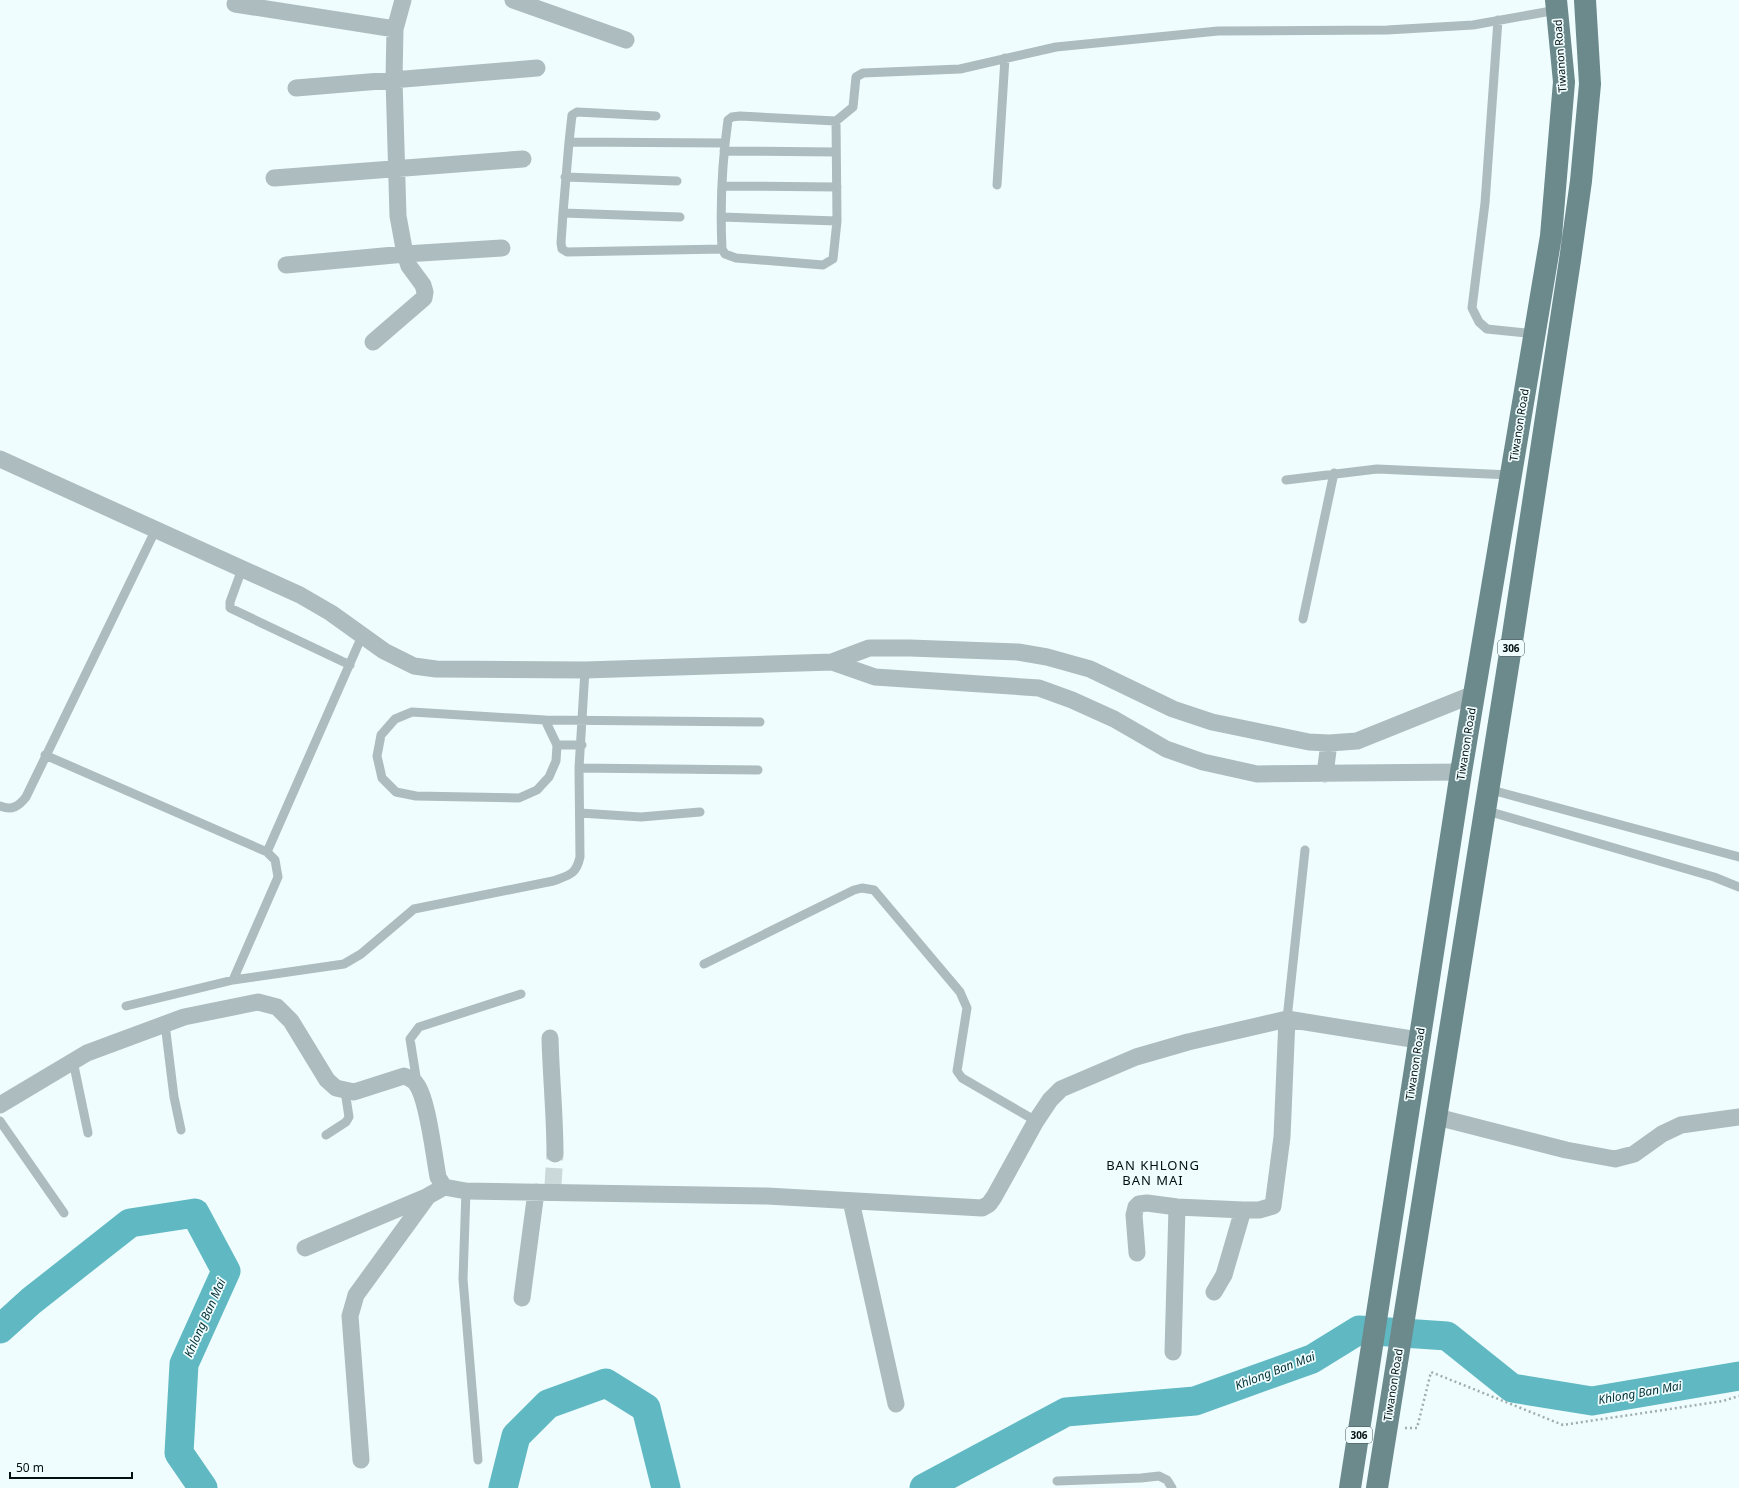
<svg xmlns="http://www.w3.org/2000/svg" width="1739" height="1488" viewBox="0 0 1739 1488" font-family="'Noto Sans',sans-serif">
	<style>
		.lines { fill: none; stroke-linecap: round; stroke-linejoin: round }
		.river { stroke: #60b9c2; stroke-width: 29 }
		.street-tunnel { stroke: #ccd9db; stroke-width: 17; stroke-dasharray: 17 8; stroke-linecap: butt }
		.path { stroke: #9fadae; stroke-width: 2.5; stroke-dasharray: 2 3; stroke-linecap: butt }
		.lane { stroke: #adbcbe; stroke-width: 9 }
		.street { stroke: #adbcbe; stroke-width: 17 }
		.primary { stroke: #6c898b; stroke-width: 22 }
		.labels { text-anchor: middle; stroke-width: 3.5; stroke-linejoin: round; paint-order: stroke }
		.shield { fill: #effdff; stroke: #4a5658; stroke-width: 1 }
		.shield-label { font-size: 10px; font-weight: bold; fill: #030f10 }
		.street-label { font-size: 11px; fill: #030f10; stroke: #effdff }
		.water-label { font-size: 12px; font-style: italic; fill: #043135; stroke: #effdff }
		.quarter-label { font-size: 13px; letter-spacing: 1px; fill: #030f10; stroke: #effdff }
	</style>
	<rect width="100%" height="100%" fill="#effdff"/>
	<g class="lines">
		<!-- river -->
		<path class="river" d="M0,1329L31,1301L130,1223L195,1213L226,1271L184,1364L179,1453L203,1488
			M503,1488L516,1436L548,1404L606,1383L646,1408L666,1488
			M924,1488L1066,1412L1195,1401L1312,1359L1359,1330L1447,1336L1512,1388L1592,1401L1739,1376"/>
		<!-- street-tunnel -->
		<path class="street-tunnel" d="M553,1185L555,1154"/>
		<!-- path -->
		<path class="path" d="M1405,1428H1417L1431,1372L1563,1425L1723,1401L1739,1396"/>
		<!-- lane -->
		<path class="lane" d="M1498,20L1485,203L1472,308L1479,322L1487,329L1535,334
			M656,116L577,112L572,115L569,142L725,143
			M836,121L837,221L833,259L823,265L736,258L725,254L722,249C720,207 722,162 728,120L732,117L740,116L836,121L853,107L856,77L863,73L960,69L1056,47L1218,31L1387,30L1473,25L1557,10
			M569,142L563,213L561,243L562,249L567,252L722,249
			M724,151L836,152
			M565,177L677,181
			M997,185L1005,58
			M723,186L837,187
			M563,213L680,217
			M722,217L837,221
			M1286,480L1377,469L1511,475
			M242,569L230,602V608L350,665
			M1303,619L1334,473
			M412,712L545,720L557,745L556,761L549,777L537,790L519,798L416,796L396,792L382,778L377,756L381,735L395,719Z
			M545,720L760,722
			M557,745H582
			M45,755L267,852L275,860L278,877L233,980
			M579,768L758,770
			M1488,789L1739,857
			M0,806C12,811 19,806 26,797L155,531
			M1484,810L1714,877L1739,887
			M580,813L641,817L700,812
			M267,852L362,636
			M704,964L854,890L862,888L874,890L960,992L967,1008L957,1071L962,1078L1036,1121
			M126,1006L233,980L344,964L361,954L414,909L553,881C569,875 576,875 580,857L579,768L585,670
			M1287,1019L1305,850
			M165,1024L174,1097L181,1130
			M73,1061L88,1133
			M417,1083L410,1039L419,1027L521,994
			M0,1121L64,1213
			M326,1135L346,1122L349,1117L345,1091
			M466,1191L463,1279L478,1460
			M1057,1481L1141,1478L1159,1476L1167,1480L1172,1488"/>
		<!-- street -->
		<path class="street" d="M513,0L626,40
			M235,4L395,29
			M296,88L537,68
			M274,178L523,159
			M286,265L405,254L502,248
			M373,342L424,298L425,292L423,285L409,266L405,254L398,216L394,79L395,29L403,0
			M0,459L300,595L331,613L384,651L414,666L436,669L585,670L832,662L869,648H910L1018,652L1047,657L1090,669L1173,709L1212,722L1309,742L1329,743L1357,741L1474,694
			M832,662L875,677L1039,688L1072,700L1114,719L1166,749L1203,762L1257,774L1461,772
			M1325,774L1329,743
			M550,1038C551,1077 555,1115 555,1154
			M0,1105L87,1053L184,1017L258,1002L277,1007L291,1021L327,1080L336,1088L354,1092L404,1076C410,1078 414,1080 417,1085C428,1101 434,1156 438,1177L444,1187L466,1191L767,1196L982,1208L989,1204L994,1197L1036,1121L1050,1100L1061,1089L1136,1057L1188,1042L1287,1019L1418,1040
			M1437,1117L1566,1150L1615,1159L1634,1154L1662,1134L1681,1125L1739,1117
			M851,1201L896,1404
			M305,1248L426,1197
			M1137,1253L1134,1215L1136,1207L1139,1204L1147,1203L1177,1207L1243,1210
			M1214,1292L1224,1275L1243,1210H1259L1273,1206L1282,1137L1287,1019
			M522,1298L536,1192
			M1173,1352L1177,1207
			M361,1460L350,1316L356,1295L428,1196L444,1187"/>
		<!-- primary -->
		<path class="primary" d="M1350,1488L1461,772L1551,236L1564,82L1556,0
			M1377,1488L1512,641L1570,260L1581,181L1590,84L1585,0"/>
	</g>
	<g class="labels">
		<!-- shield labels -->
		<g class="shield">
			<rect x="1498" y="640" width="26" height="16" rx="3"/>
			<rect x="1346" y="1427" width="26" height="16" rx="3"/>
		</g>
		<g class="shield-label">
			<text x="1511" y="652">306</text>
			<text x="1359" y="1439">306</text>
		</g>
		<!-- street labels -->
		<g class="street-label">
			<text transform="translate(1560 56) rotate(-94)" y="4">Tiwanon Road</text>
			<text transform="translate(1519 425) rotate(-81)" y="4">Tiwanon Road</text>
			<text transform="translate(1466 744) rotate(-81)" y="4">Tiwanon Road</text>
			<text transform="translate(1415 1064) rotate(-81)" y="4">Tiwanon Road</text>
			<text transform="translate(1393 1385) rotate(-81)" y="4">Tiwanon Road</text>
		</g>
		<!-- water labels -->
		<g class="water-label">
			<text transform="translate(205 1318) rotate(-66)" y="4">Khlong Ban Mai</text>
			<text transform="translate(1275 1371) rotate(-21)" y="4">Khlong Ban Mai</text>
			<text transform="translate(1640 1393) rotate(-10)" y="4">Khlong Ban Mai</text>
		</g>
		<!-- quarter labels -->
		<g class="quarter-label">
			<text x="1153" y="1170">BAN KHLONG<tspan x="1153" dy="15">BAN MAI</tspan></text>
		</g>
	</g>
	<!-- scale -->
	<path d="M10 1472v6h122v-6" fill="none" stroke="#030f10" stroke-width="2"/>
	<text x="16" y="1472" font-size="12" fill="#030f10" stroke="#effdff" stroke-width="3" paint-order="stroke">50 m</text>
</svg>
